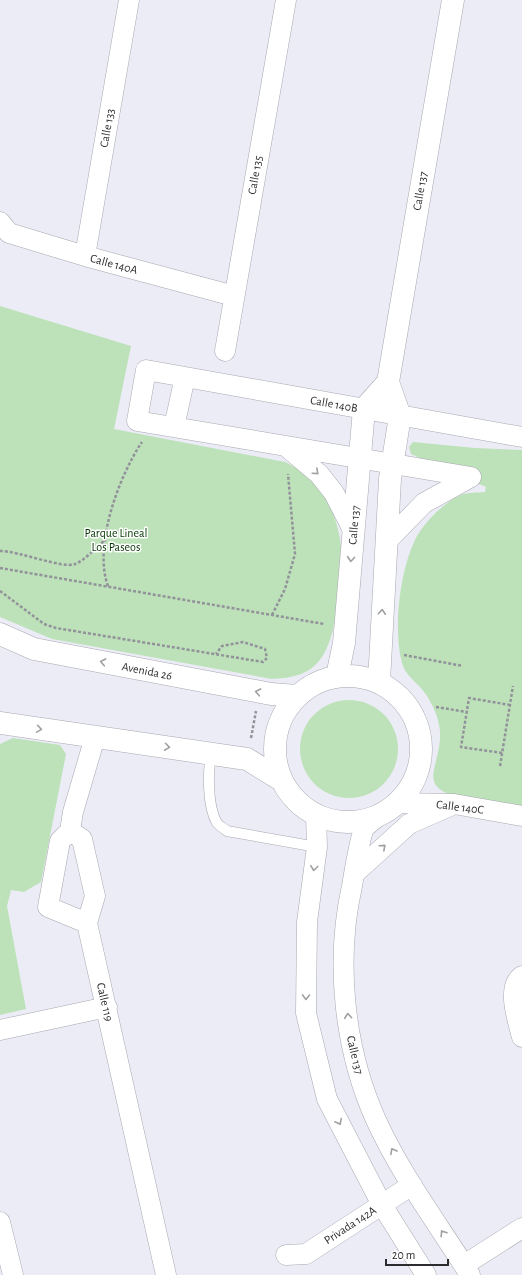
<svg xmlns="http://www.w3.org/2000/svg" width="522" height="1275" viewBox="0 0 522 1275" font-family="'Alegreya Sans',sans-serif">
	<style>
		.green { fill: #bde2b9 }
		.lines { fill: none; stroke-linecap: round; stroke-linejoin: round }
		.service-casing { stroke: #a7a7b1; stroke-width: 11 }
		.minor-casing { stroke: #a7a7b1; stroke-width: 21 }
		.tertiary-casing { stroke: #a7a7b1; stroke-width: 23 }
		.path { stroke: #92929a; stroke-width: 2.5; stroke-dasharray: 3 2; stroke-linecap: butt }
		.service { stroke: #fff; stroke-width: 10 }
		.minor { stroke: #fff; stroke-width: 20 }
		.tertiary { stroke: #fff; stroke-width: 22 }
		.oneway { stroke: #a0a0a2 }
		.labels { text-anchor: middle; stroke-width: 3; stroke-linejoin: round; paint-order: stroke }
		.street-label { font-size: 12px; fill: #2c2c30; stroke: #fff }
		.park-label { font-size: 12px; fill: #023401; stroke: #fff }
	</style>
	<rect width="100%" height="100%" fill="#ececf6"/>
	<!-- green -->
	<path class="green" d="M0,306L131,346L114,429L285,462C329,482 344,528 342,574C341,585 338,596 337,607C334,626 331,646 319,661C307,676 289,678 272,679L52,639L0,617Z
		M413,442L475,448L522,450V807L452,795C425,786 434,773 438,752C440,743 441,733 439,725C437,712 429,697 420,687C414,681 406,674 403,666C392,632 400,567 417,536C426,521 444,502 461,495C468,492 477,493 485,492L486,487L411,454L409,447Z
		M300 749a49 49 0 1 1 98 0a49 49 0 1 1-98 0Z
		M13,738L60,745L66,754L41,882L24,892L11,890L7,906L26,1009L0,1015V744Z"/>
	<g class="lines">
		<!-- service casing -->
		<g class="service-casing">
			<path id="service" d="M211,754C208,772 207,806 217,823C219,826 224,828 227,831L317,847"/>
		</g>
		<!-- minor casing -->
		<g class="minor-casing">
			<path id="minor" d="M0,222L9,233L85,256L234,296
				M85,256L129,0
				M225,351L286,0
				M174,427L185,377
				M288,448L319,474L334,493L353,530
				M471,477L137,421L146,370L522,437
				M387,541L424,503L471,477
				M95,737L73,812L70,831L82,839L95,896L87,923L166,1275
				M397,803L454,804L522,816
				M316,815L317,847L307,922L306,1013L327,1099L382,1205L426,1275
				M379,815C375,819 369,823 365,827C360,834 354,875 352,886C335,962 344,1049 376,1120C401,1175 438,1224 470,1275
				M70,831L60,841L48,907L87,923
				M355,873L409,824L450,806
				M522,976C506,987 518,1021 522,1037
				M0,1030L107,1007
				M0,1222L13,1275
				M286,1255L306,1254L412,1185
				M464,1265L522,1228"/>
		</g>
		<!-- tertiary casing -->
		<g class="tertiary-casing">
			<path id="tertiary" d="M0,634L34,649L271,694L297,696
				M337,676L344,643L364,409L388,382
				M275 749a73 73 0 1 1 146 0a73 73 0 1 1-146 0Z
				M379,682L390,479L400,416L388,382L453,0
				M0,723L240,758L247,759L281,780"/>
		</g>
		<!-- path -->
		<path class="path" d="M0,551C19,551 63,569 75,564C84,561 99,545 106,539
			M0,568L324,624
			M108,586C93,546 119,476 142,442
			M0,591L44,624L56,628L263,662L267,658L265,649L243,642L222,646L216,654
			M272,615L285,589L295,554L288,474
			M404,655L463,666
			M436,707L467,712
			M251,738L256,711
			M502,753L461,747L469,698L510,705
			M500,766L513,686"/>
		<!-- service -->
		<use href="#service" class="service"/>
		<!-- minor -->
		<use href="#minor" class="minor"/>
		<!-- tertiary -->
		<use href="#tertiary" class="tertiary"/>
	</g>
	<!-- one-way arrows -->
	<defs><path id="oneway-chevron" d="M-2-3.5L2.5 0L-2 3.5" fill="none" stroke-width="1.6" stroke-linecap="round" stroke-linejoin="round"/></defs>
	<g class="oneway">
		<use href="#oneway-chevron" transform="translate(316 472) rotate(42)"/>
		<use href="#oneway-chevron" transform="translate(351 559) rotate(95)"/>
		<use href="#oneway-chevron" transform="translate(382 612) rotate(-86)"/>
		<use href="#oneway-chevron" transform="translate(103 662) rotate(-169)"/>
		<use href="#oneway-chevron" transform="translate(258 692) rotate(-169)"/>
		<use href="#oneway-chevron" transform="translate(39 729) rotate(9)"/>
		<use href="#oneway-chevron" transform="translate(167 747) rotate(8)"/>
		<use href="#oneway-chevron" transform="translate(383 847) rotate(-42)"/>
		<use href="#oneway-chevron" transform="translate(314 868) rotate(97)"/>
		<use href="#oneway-chevron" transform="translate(306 997) rotate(91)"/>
		<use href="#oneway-chevron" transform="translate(348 1016) rotate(-95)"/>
		<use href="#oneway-chevron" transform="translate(339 1122) rotate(63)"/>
		<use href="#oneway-chevron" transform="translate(393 1151) rotate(-119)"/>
		<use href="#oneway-chevron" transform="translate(443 1233) rotate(-123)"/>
	</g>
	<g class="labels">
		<!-- street labels -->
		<g class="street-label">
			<text transform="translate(107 128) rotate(-80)" y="4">Calle 133</text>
			<text transform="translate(255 175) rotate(-80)" y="4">Calle 135</text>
			<text transform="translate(420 191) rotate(-80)" y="4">Calle 137</text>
			<text transform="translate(114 264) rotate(15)" y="4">Calle 140A</text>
			<text transform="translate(334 404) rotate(10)" y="4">Calle 140B</text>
			<text transform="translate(354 525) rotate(-85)" y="4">Calle 137</text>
			<text transform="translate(147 671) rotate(11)" y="4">Avenida 26</text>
			<text transform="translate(460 807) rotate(7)" y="4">Calle 140C</text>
			<text transform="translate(105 1002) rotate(77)" y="4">Calle 119</text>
			<text transform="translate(355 1055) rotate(77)" y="4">Calle 137</text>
			<text transform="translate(350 1225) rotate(-33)" y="4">Privada 142A</text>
		</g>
		<!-- park labels -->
		<g class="park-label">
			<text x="116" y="537">Parque Lineal<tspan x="116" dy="14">Los Paseos</tspan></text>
		</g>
	</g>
	<!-- scale -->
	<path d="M386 1259v6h62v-6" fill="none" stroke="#2c2c30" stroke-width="2"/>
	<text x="392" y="1259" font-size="12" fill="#2c2c30" stroke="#ffffff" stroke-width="3" paint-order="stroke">20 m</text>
</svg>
